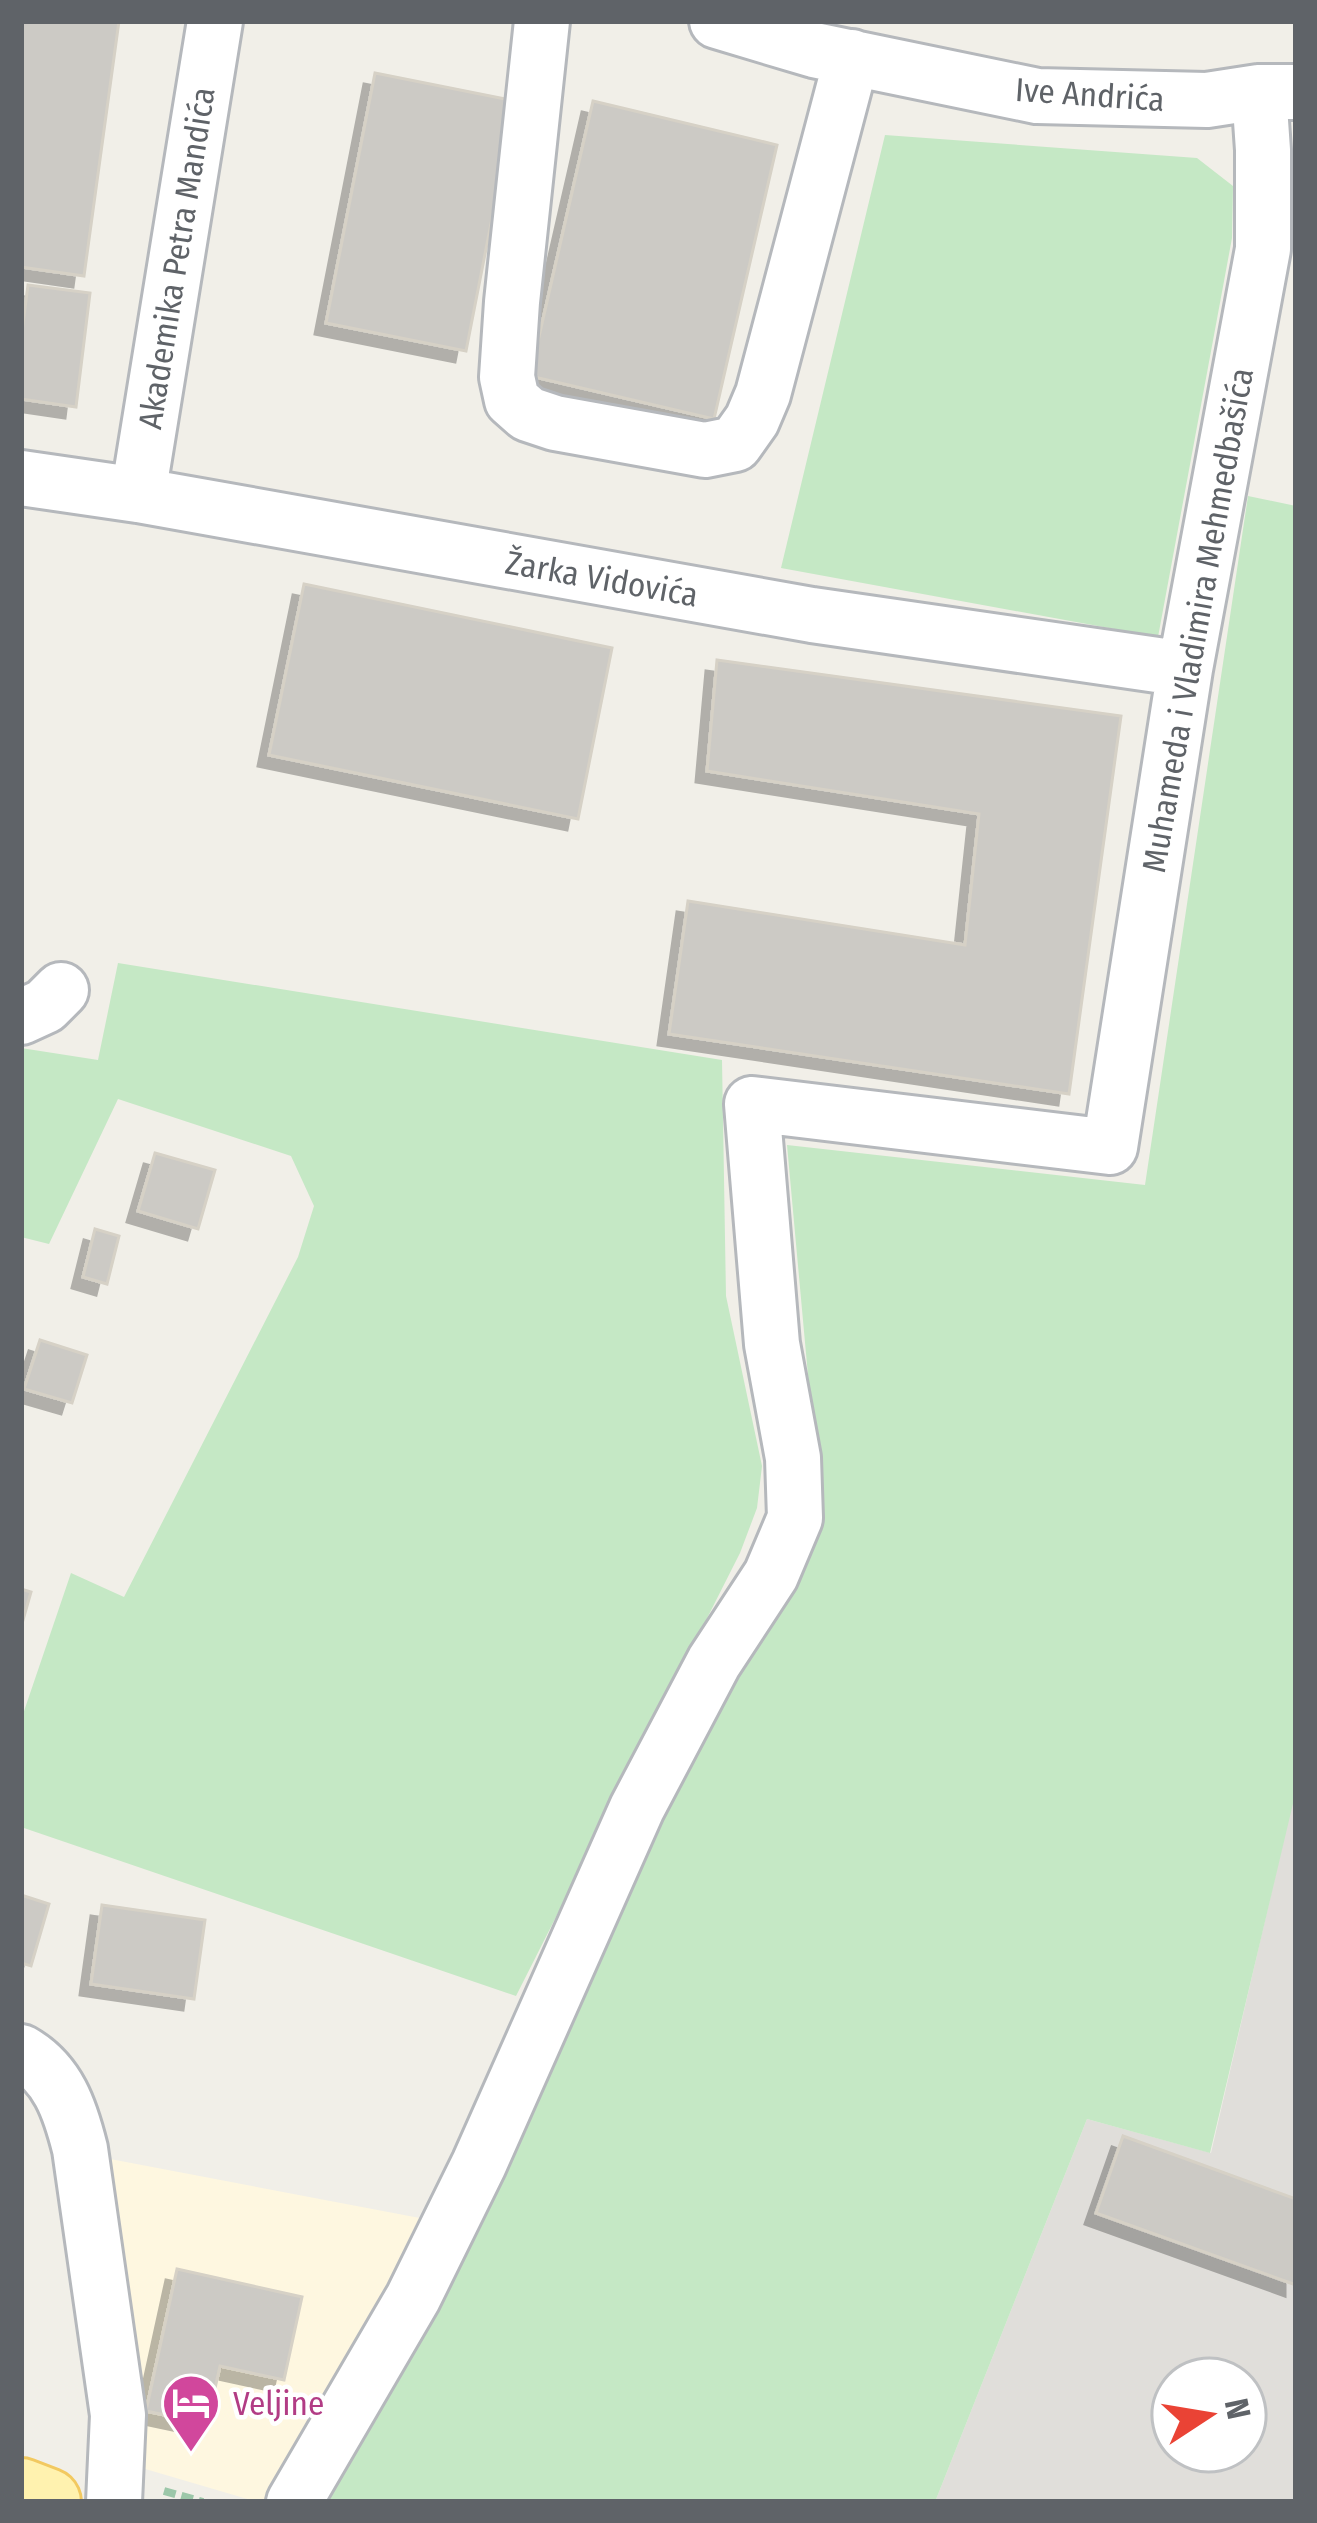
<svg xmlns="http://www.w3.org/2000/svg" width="1317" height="2523" viewBox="0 0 1317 2523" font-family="'Fira Sans Condensed',sans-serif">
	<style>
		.commercial { fill: #fef7e0 }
		.industrial { fill: #e0deda; fill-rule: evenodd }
		.green { fill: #c5e8c5 }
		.building { fill: #cccac5; stroke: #d6d1c6; stroke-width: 3; filter: url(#shadow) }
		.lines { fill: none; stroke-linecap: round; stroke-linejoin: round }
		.minor-casing { stroke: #b5b8bc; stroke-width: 60 }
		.major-casing { stroke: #f2c960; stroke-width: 72 }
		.path { stroke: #9cc7a9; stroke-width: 8; stroke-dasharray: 12 6; stroke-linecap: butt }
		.minor { stroke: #fff; stroke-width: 54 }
		.major { stroke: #fff2af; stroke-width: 66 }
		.labels { text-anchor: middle; stroke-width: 9; stroke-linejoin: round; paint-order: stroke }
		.street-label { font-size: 33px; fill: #5f6368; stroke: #fff }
		.hotel-label { font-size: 33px; fill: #b23c85; stroke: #fff; text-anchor: start }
	</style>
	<defs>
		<filter id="shadow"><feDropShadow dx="-11" dy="11" stdDeviation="0" flood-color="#0004"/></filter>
	</defs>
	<rect width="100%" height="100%" fill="#f1efe8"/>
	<!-- commercial -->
	<path class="commercial" d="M105,2158L425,2219L385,2304L271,2502H258L142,2468Z"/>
	<!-- industrial -->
	<path class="industrial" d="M1295,1791L1296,2502H935L1087,2119L1211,2153ZM1173,2379H1245V2451H1173Z"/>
	<!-- green -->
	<path class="green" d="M885,135L1197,158L1233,186L1232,238L1158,637L781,568Z
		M1248,496L1296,506V1791L1210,2153L1087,2119L935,2502H323L814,1441L787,1145L1145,1185Z
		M118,963L722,1060L726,1296L762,1466L757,1508L740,1553L516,1996L21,1827V1720L71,1573L124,1597L298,1257L314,1206L291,1156L118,1099L49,1244L21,1237V1048L98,1060Z"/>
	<!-- building -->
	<path class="building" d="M21,21H119L84,276L21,267Z
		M375,73L515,101L466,351L326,323Z
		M593,101L777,145L714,419L530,376Z
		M28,285L90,293L76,407L21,399V339Z
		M304,584L612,648L578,819L269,755Z
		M717,660L1121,716L1069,1094L669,1034L688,901L965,945L979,814L707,771Z
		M155,1153L215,1170L198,1229L138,1211Z
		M95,1229L119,1236L107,1284L83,1277Z
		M40,1340L87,1355L72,1403L24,1389Z
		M21,1589L31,1592L21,1627Z
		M21,1895L49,1904L31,1966L21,1963Z
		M102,1905L205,1920L194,1999L91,1984Z
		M1123,2136L1296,2199V2285L1096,2213Z
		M177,2269L302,2297L284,2380L220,2366L207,2424L146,2411Z"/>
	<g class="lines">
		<!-- minor casing -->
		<g class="minor-casing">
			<path id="minor" d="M542,21L512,302L507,377L512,400L528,414L555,423L705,450L735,444L752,420L763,394L852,57
				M717,21L814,50L1037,96L1207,100L1259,92H1293
				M21,478L138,495L812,615L1185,669
				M138,495L215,21
				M21,1017L45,1006L61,990
				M21,2052C58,2073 70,2109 80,2149L118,2415L114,2502
				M294,2502L413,2298L479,2164L637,1808L714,1662L771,1575L795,1518L793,1458L772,1344L752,1104L1110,1147L1185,669L1263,249V150L1259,92"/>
		</g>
		<!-- major casing -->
		<g class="major-casing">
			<path id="major" d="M21,2492L47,2502"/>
		</g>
		<!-- path -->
		<path class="path" d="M164,2491L203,2502"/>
		<!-- minor -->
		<use href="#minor" class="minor"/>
		<!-- major -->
		<use href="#major" class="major"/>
	</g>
	<!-- icons -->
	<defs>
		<g id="hotel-pin" transform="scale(3)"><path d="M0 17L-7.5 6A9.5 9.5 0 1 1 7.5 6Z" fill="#d1479c" stroke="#fff"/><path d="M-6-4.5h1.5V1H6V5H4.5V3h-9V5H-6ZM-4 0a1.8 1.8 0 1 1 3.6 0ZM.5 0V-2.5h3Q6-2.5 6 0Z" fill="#fff"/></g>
	</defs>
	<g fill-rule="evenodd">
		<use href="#hotel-pin" x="191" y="2403"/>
	</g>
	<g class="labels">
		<!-- street labels -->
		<g class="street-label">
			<text transform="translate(1090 94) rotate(4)" y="12">Ive Andrića</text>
			<text transform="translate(176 258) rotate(-81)" y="12">Akademika Petra Mandića</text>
			<text transform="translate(602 578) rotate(10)" y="12">Žarka Vidovića</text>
			<text transform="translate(1197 620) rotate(-80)" y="12">Muhameda i Vladimira Mehmedbašića</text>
		</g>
		<!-- hotel labels -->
		<g class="hotel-label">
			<text x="233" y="2415">Veljine</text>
		</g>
	</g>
	<!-- border -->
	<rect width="1317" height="2523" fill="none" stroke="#5f6368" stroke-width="48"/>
	<!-- north arrow -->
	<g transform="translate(1209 2415) rotate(78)"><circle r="57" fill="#ffffff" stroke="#bfc1c3" stroke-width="3"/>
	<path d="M0-9L21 45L0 30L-21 45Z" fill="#ea4335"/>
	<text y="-18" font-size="33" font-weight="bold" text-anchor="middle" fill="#5f6368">N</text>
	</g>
</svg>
